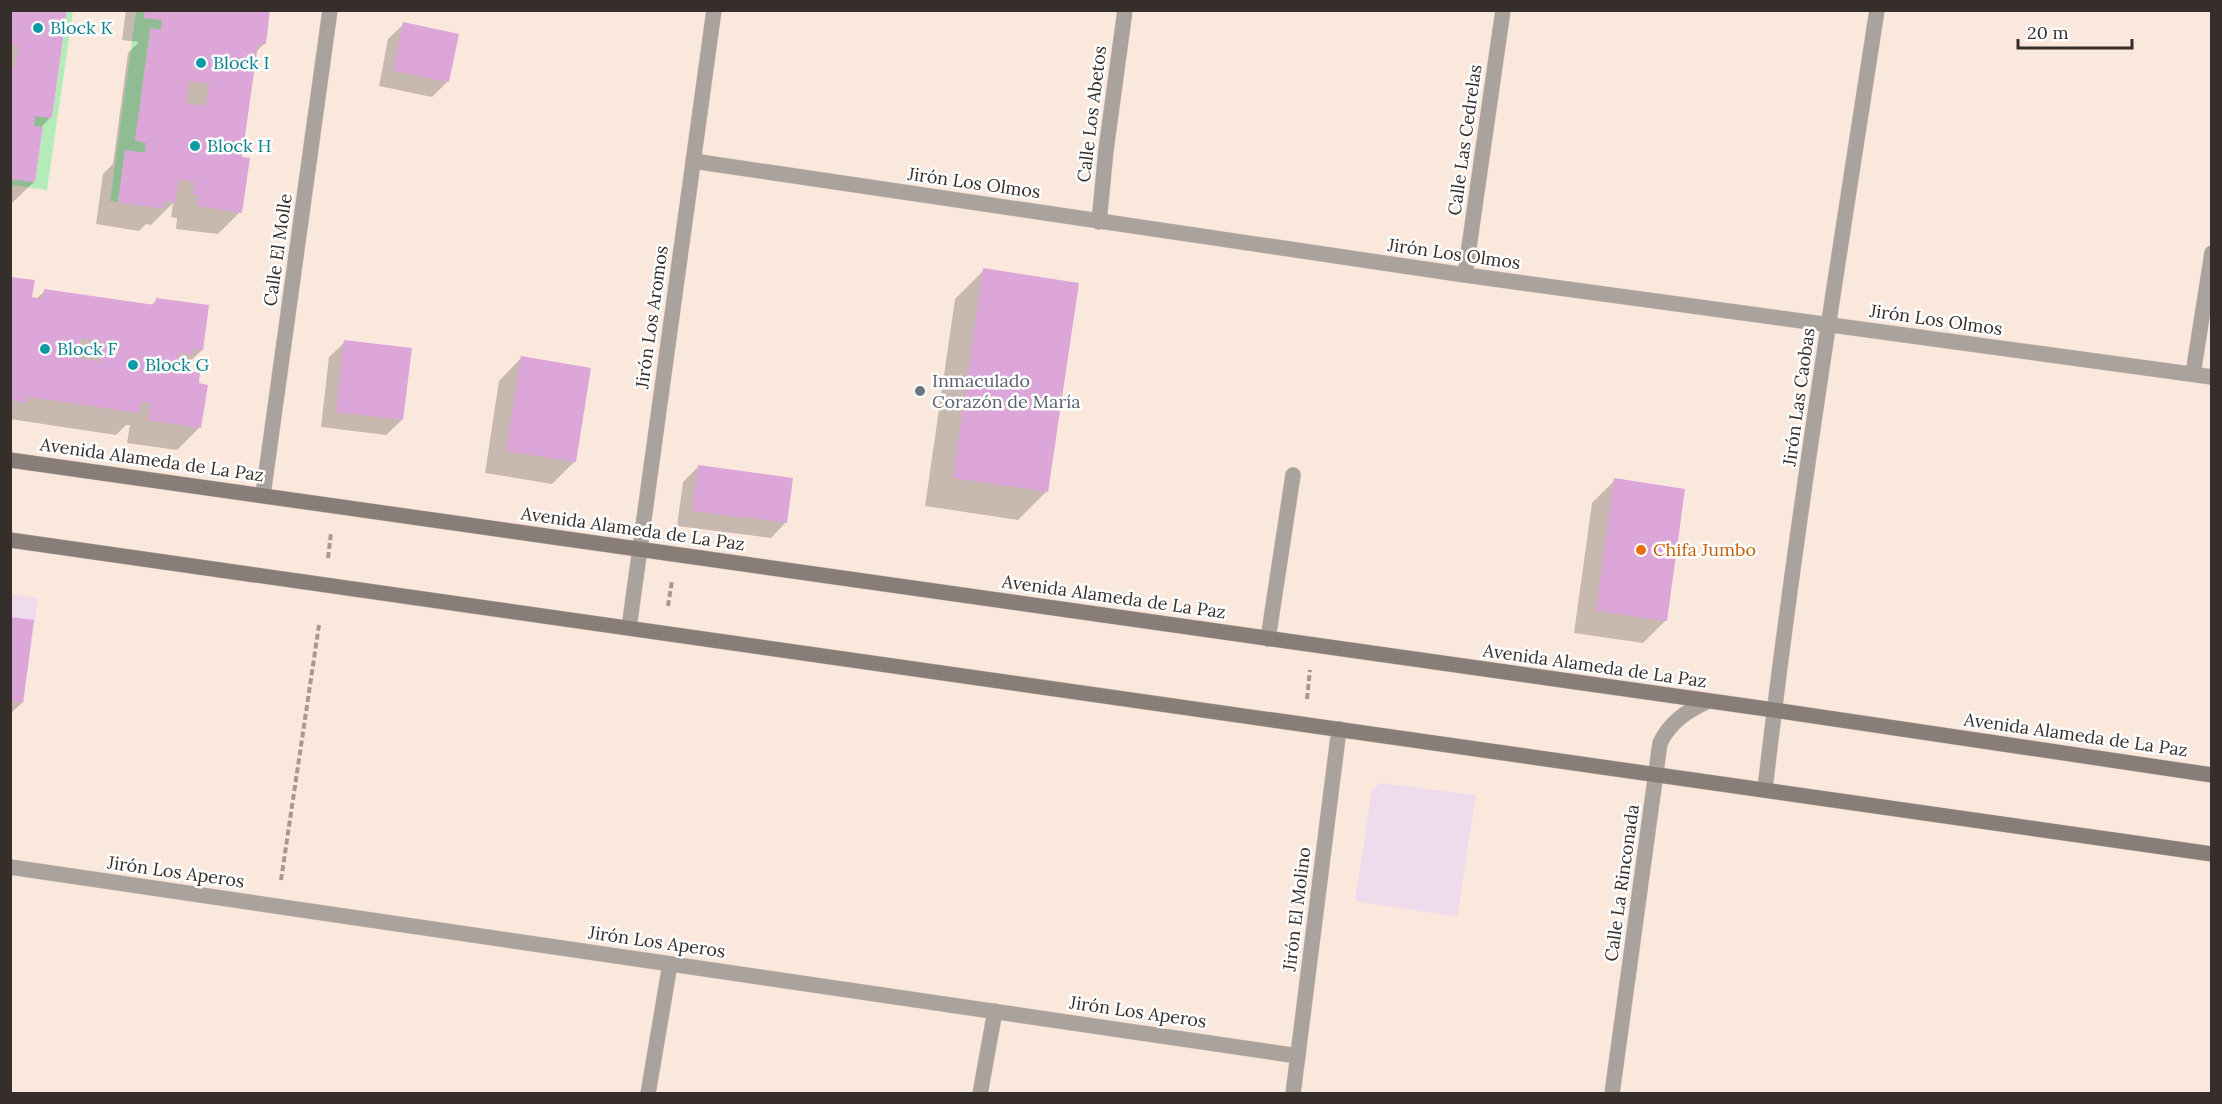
<svg xmlns="http://www.w3.org/2000/svg" width="2222" height="1104" viewBox="0 0 2222 1104" font-family="Lora,serif">
	<style>
		.education { fill: #eedbec }
		.green { fill: #b4ecb9 }
		.shadow { fill: #0003 }
		.building { fill: #dca6d9; fill-rule: evenodd }
		.lines { fill: none; stroke-linecap: round; stroke-linejoin: round }
		.lane-casing { stroke: #d3c3b9; stroke-width: 16 }
		.street-casing { stroke: #d3c3b9; stroke-width: 16 }
		.secondary-casing { stroke: #d3c3b9; stroke-width: 16 }
		.path { stroke: #a69991; stroke-width: 4; stroke-dasharray: 6 3; stroke-linecap: butt }
		.lane { stroke: #a9a29d; stroke-width: 15 }
		.street { stroke: #a9a29d; stroke-width: 15 }
		.secondary { stroke: #887e77; stroke-width: 15 }
		.culture-dot { fill: #0f9aa8; stroke: #fff; stroke-width: 2 }
		.worship-dot { fill: #6b7280; stroke: #fff; stroke-width: 2 }
		.food-dot { fill: #e8710a; stroke: #fff; stroke-width: 2 }
		.labels { text-anchor: middle; stroke-width: 5; stroke-linejoin: round; paint-order: stroke }
		.culture-label { font-size: 18px; fill: #0d838f; stroke: #fff; text-anchor: start }
		.street-label { font-size: 18px; fill: #352e2a; stroke: #fff }
		.worship-label { font-size: 18px; fill: #5b616d; stroke: #fff; text-anchor: start }
		.food-label { font-size: 18px; fill: #c56008; stroke: #fff; text-anchor: start }
	</style>
	<rect width="100%" height="100%" fill="#fae8dd"/>
	<!-- education -->
	<path class="education" d="M11,594L38,598L23,703L11,701Z
		M1381,783L1476,795L1457,917L1355,901L1372,789Z"/>
	<!-- green -->
	<path class="green" d="M67,11H73L47,190L11,185L10,179L35,182L43,128L34,126L35,116L52,118Z
		M136,11H145L144,18L162,20L161,30L150,29L135,140L146,143L145,153L125,150L118,202L110,201Z"/>
	<!-- shadow -->
	<path class="shadow" d="M10,10L50,118L40,128L34,182L11,204Z
		M126,10H269L264,44L255,53L240,158V212L218,234L176,229L177,218L171,217L173,203L151,225L146,224L139,231L96,224L103,174L113,164L128,53L139,42L122,40Z
		M404,24L457,35L447,82L432,97L379,86L388,39Z
		M984,270L1047,491L1018,520L925,506L955,299Z
		M10,278L31,298L36,299L45,291L150,306L157,300L202,350L180,371L200,427L177,450L127,443L130,425H126L116,435L10,419Z
		M345,342L402,420L386,435L321,427L329,357Z
		M521,358L575,461L552,484L485,473L499,381Z
		M698,467L786,522L771,538L677,526L683,482Z
		M1615,480L1666,620L1643,643L1574,633L1592,503Z
		M10,618L22,703L10,714Z"/>
	<!-- building -->
	<path class="building" d="M10,10H67L52,118L35,116L34,126L43,127L35,182L10,179V66L15,67L19,46L10,45Z
		M145,10H270L266,44H258L242,157L250,158L242,213L197,206L199,195L192,194L195,182L179,179L175,203L164,201L163,209L118,202L125,150L145,153L146,143L135,140L151,28L161,30L162,20L144,18ZM189,81L210,84L206,106L186,103Z
		M403,22L459,34L449,82L393,71Z
		M983,268L1079,283L1048,492L953,478Z
		M10,277L35,280L32,297L43,299L44,289L155,305L156,298L209,305L203,350L193,349L192,355L179,353L177,369L200,373L199,383L208,385L201,428L148,420L151,403L141,402L140,413L29,397L28,403L10,401ZM80,338L102,342L100,362L78,358Z
		M344,340L412,348L403,420L336,412Z
		M521,356L591,368L576,462L506,451Z
		M698,465L793,478L787,523L692,511Z
		M1614,478L1685,489L1667,621L1596,611Z
		M10,617L34,620L23,703L10,701Z"/>
	<g class="lines">
		<!-- lane casing -->
		<g class="lane-casing">
			<path id="lane" d="M1268,639L1293,475"/>
		</g>
		<!-- street casing -->
		<g class="street-casing">
			<path id="street" d="M693,161L1465,275L2212,377
				M1099,222L1106,150L1125,10
				M1465,275L1503,10
				M2193,374L2212,253
				M263,495L330,10
				M629,628L714,10
				M1765,789C1795,529 1837,269 1877,10
				M10,867L1298,1056
				M648,1094L670,964
				M980,1094L995,1011
				M1293,1094L1339,729
				M1612,1094L1660,743C1670,722 1687,711 1708,701"/>
		</g>
		<!-- secondary casing -->
		<g class="secondary-casing">
			<path id="secondary" d="M10,460L1774,710L2212,775
				M10,540L2212,854"/>
		</g>
		<!-- path -->
		<path class="path" d="M328,558L331,533
			M668,606L672,581
			M1307,699L1310,670
			M281,880L319,625"/>
		<!-- lane -->
		<use href="#lane" class="lane"/>
		<!-- street -->
		<use href="#street" class="street"/>
		<!-- secondary -->
		<use href="#secondary" class="secondary"/>
	</g>
	<!-- markers -->
	<g class="culture-dot">
		<circle cx="38" cy="28" r="6"/>
		<circle cx="201" cy="63" r="6"/>
		<circle cx="195" cy="146" r="6"/>
		<circle cx="45" cy="349" r="6"/>
		<circle cx="133" cy="365" r="6"/>
	</g>
	<circle class="worship-dot" cx="920" cy="391" r="6"/>
	<circle class="food-dot" cx="1641" cy="550" r="6"/>
	<g class="labels">
		<!-- culture labels -->
		<g class="culture-label">
			<text x="50" y="34">Block K</text>
			<text x="213" y="69">Block I</text>
			<text x="207" y="152">Block H</text>
			<text x="57" y="355">Block F</text>
			<text x="145" y="371">Block G</text>
		</g>
		<!-- street labels -->
		<g class="street-label">
			<text transform="translate(1092 114) rotate(-83)" y="6">Calle Los Abetos</text>
			<text transform="translate(1465 140) rotate(-82)" y="6">Calle Las Cedrelas</text>
			<text transform="translate(974 183) rotate(8)" y="6">Jirón Los Olmos</text>
			<text transform="translate(278 250) rotate(-82)" y="6">Calle El Molle</text>
			<text transform="translate(1454 254) rotate(8)" y="6">Jirón Los Olmos</text>
			<text transform="translate(652 317) rotate(-82)" y="6">Jirón Los Aromos</text>
			<text transform="translate(1936 320) rotate(8)" y="6">Jirón Los Olmos</text>
			<text transform="translate(1799 397) rotate(-82)" y="6">Jirón Las Caobas</text>
			<text transform="translate(152 460) rotate(8)" y="6">Avenida Alameda de La Paz</text>
			<text transform="translate(633 529) rotate(8)" y="6">Avenida Alameda de La Paz</text>
			<text transform="translate(1114 597) rotate(8)" y="6">Avenida Alameda de La Paz</text>
			<text transform="translate(1595 666) rotate(8)" y="6">Avenida Alameda de La Paz</text>
			<text transform="translate(2076 735) rotate(8)" y="6">Avenida Alameda de La Paz</text>
			<text transform="translate(176 872) rotate(8)" y="6">Jirón Los Aperos</text>
			<text transform="translate(1622 883) rotate(-82)" y="6">Calle La Rinconada</text>
			<text transform="translate(1297 909) rotate(-83)" y="6">Jirón El Molino</text>
			<text transform="translate(657 942) rotate(8)" y="6">Jirón Los Aperos</text>
			<text transform="translate(1138 1012) rotate(8)" y="6">Jirón Los Aperos</text>
		</g>
		<!-- worship labels -->
		<g class="worship-label">
			<text x="932" y="387">Inmaculado<tspan x="932" dy="21">Corazón de María</tspan></text>
		</g>
		<!-- food labels -->
		<g class="food-label">
			<text x="1653" y="556">Chifa Jumbo</text>
		</g>
	</g>
	<!-- border -->
	<rect width="2222" height="1104" fill="none" stroke="#352e2a" stroke-width="24"/>
	<!-- scale -->
	<path d="M2018 39v9h114v-9" fill="none" stroke="#352e2a" stroke-width="3"/>
	<text x="2027" y="39" font-size="18" fill="#352e2a" stroke="#ffffff" stroke-width="4.5" paint-order="stroke">20 m</text>
</svg>
